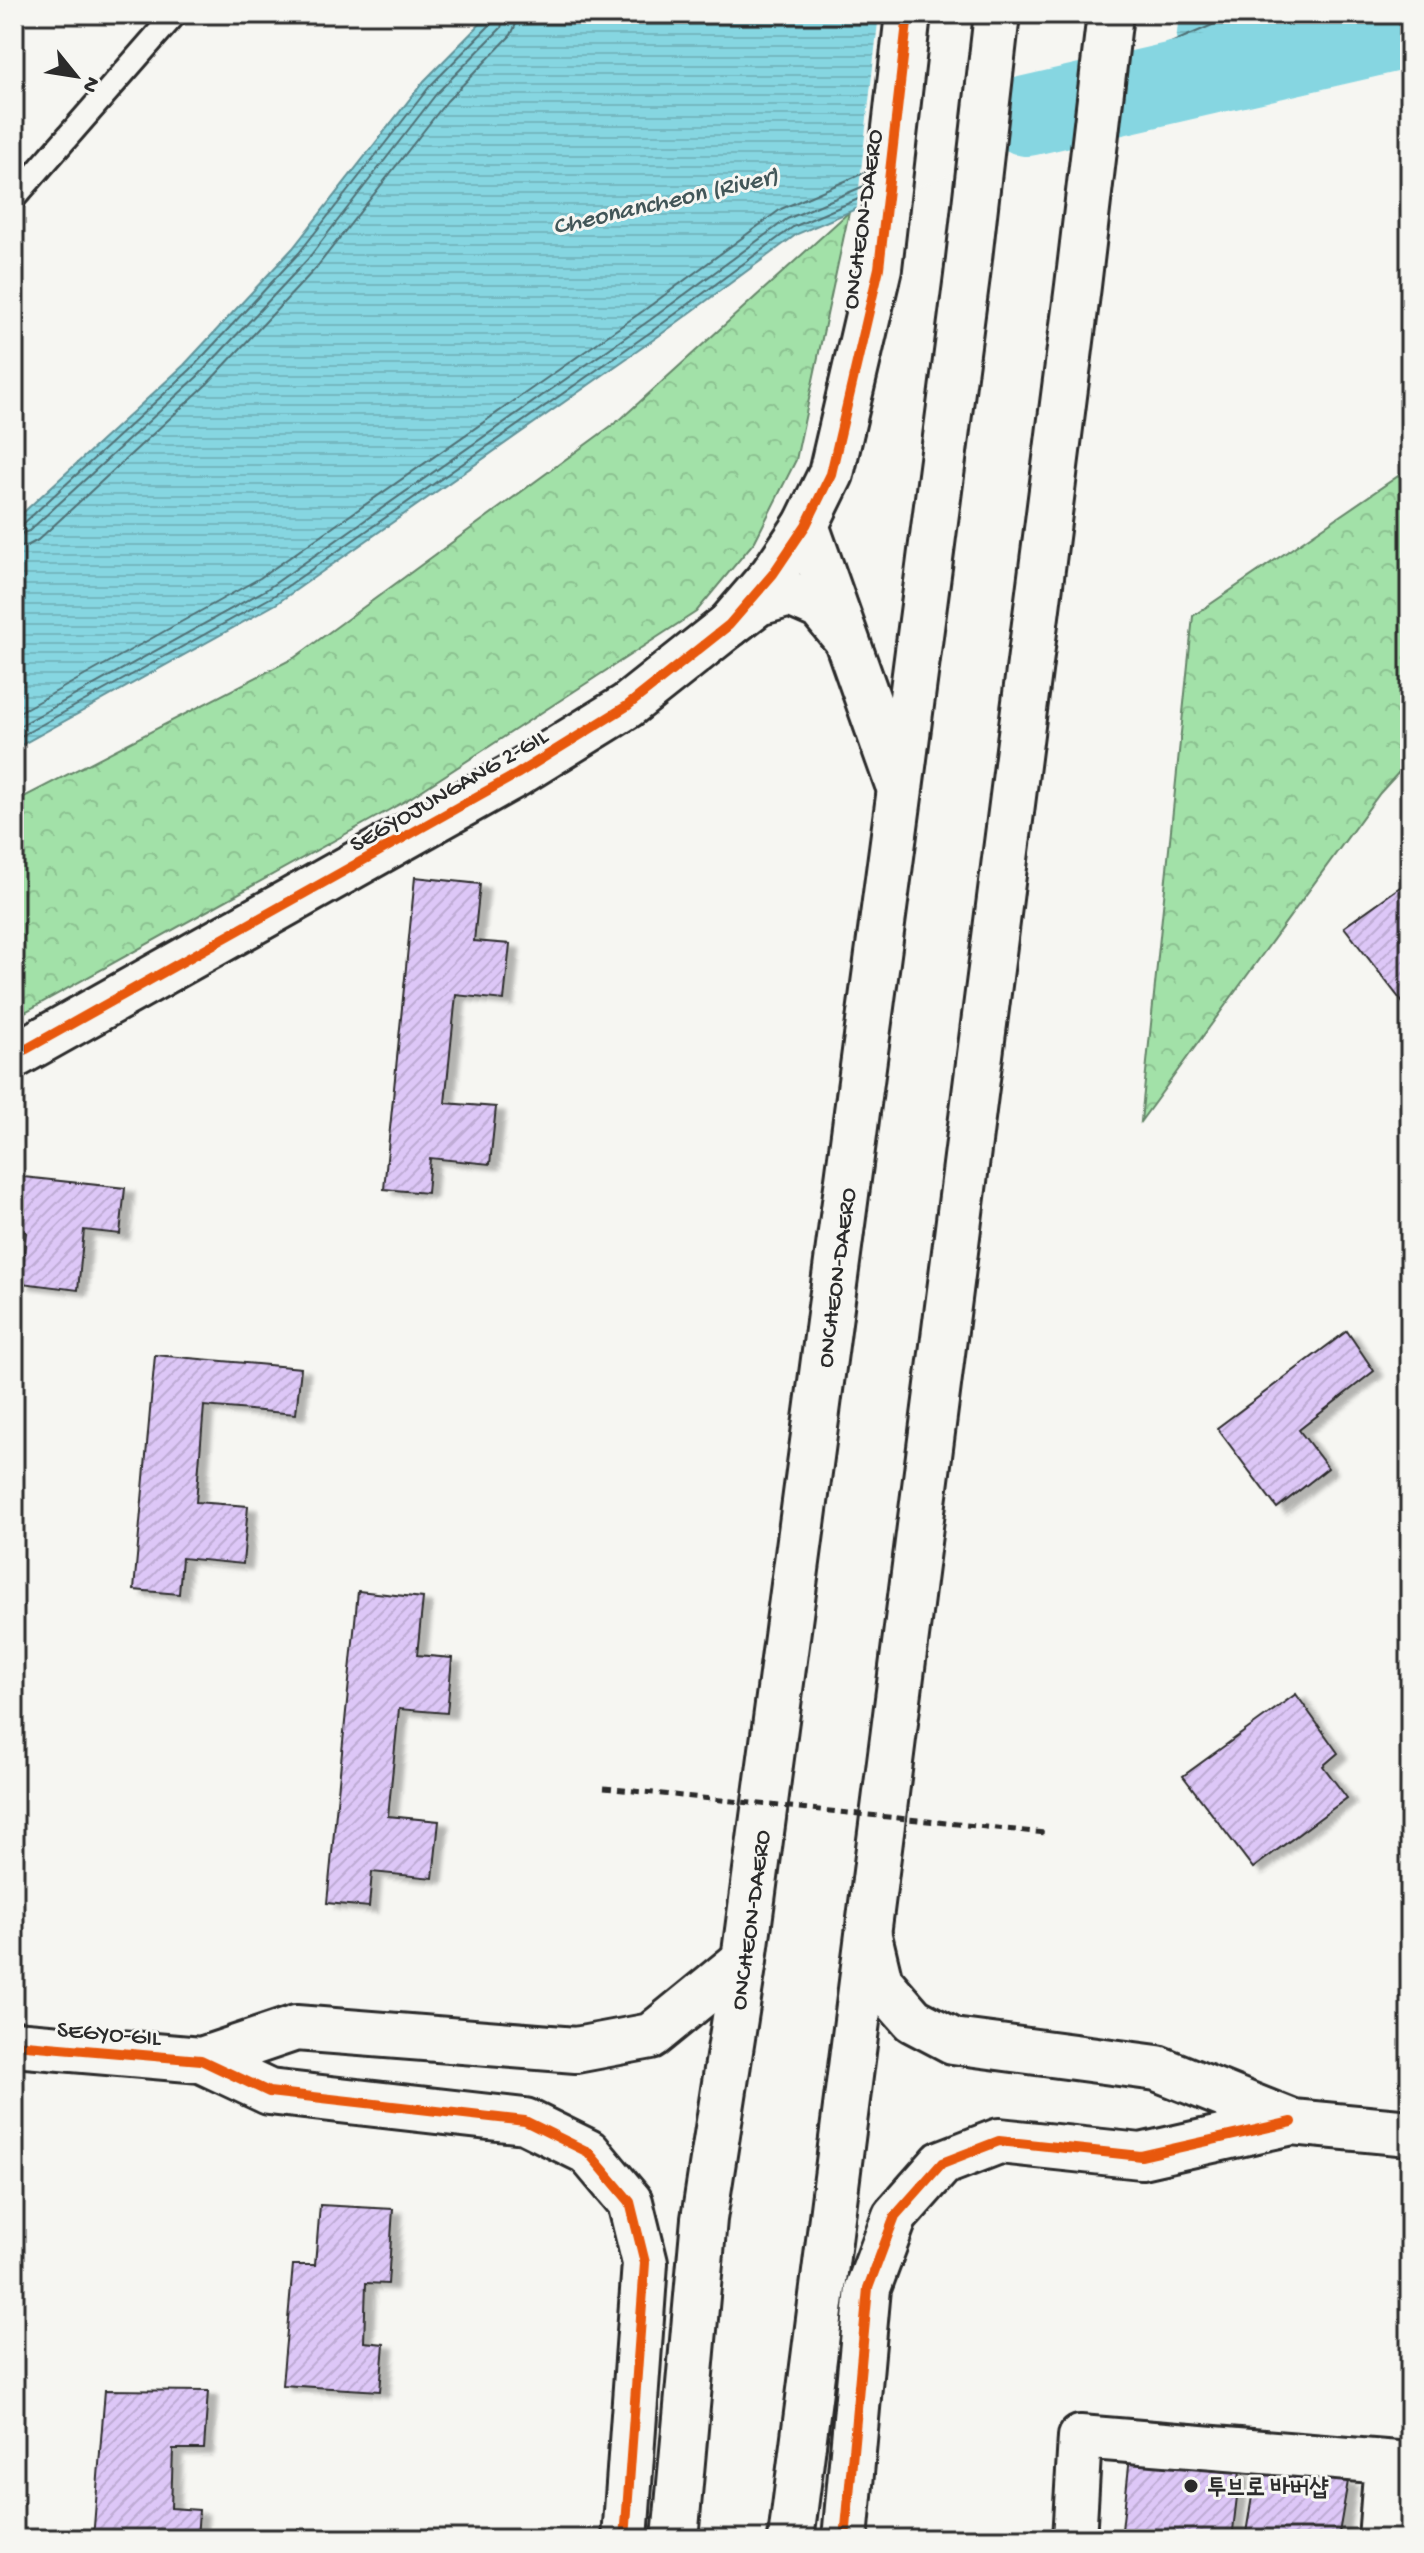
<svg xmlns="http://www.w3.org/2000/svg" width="1424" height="2553" viewBox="0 0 1424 2553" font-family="'Gochi Hand','Poor Story',sans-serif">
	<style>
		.park { fill: url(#park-crowns); stroke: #66866a; stroke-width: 2 }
		.water { fill: url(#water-rules); stroke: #629298; stroke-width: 2 }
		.pier { fill: #f6f6f2 }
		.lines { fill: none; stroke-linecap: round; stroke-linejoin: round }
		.shore { stroke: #4f6f74; stroke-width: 2 }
		.river { stroke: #86d6e1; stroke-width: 80 }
		.building { fill: url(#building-hatch); stroke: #2b2b2b; stroke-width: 2; filter: url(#shadow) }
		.lane-casing { stroke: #2b2b2b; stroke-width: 28 }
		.street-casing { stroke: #2b2b2b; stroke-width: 48 }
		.secondary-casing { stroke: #2b2b2b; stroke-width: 50 }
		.highway-casing { stroke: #2b2b2b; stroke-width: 50 }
		.lane { stroke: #f6f6f2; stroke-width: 22 }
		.street { stroke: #f6f6f2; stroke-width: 42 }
		.secondary { stroke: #f6f6f2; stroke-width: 44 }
		.highway { stroke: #f6f6f2; stroke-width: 44 }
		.path-bridge { stroke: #2b2b2b; stroke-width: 5; stroke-dasharray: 8 6; stroke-linecap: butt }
		.cycleway-casing { stroke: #f6f6f2; stroke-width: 15 }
		.cycleway { stroke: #e8590c; stroke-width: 10 }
		.poi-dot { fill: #2b2b2b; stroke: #f6f6f2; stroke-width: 3 }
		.labels { text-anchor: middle; stroke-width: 6; stroke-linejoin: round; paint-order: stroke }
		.street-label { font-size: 24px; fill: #2b2b2b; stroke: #f6f6f2 }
		.poi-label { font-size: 24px; font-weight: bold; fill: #2b2b2b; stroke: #f6f6f2; text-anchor: start }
		.water-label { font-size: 26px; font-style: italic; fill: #425658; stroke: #f6f6f2 }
	</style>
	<defs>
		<pattern id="park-crowns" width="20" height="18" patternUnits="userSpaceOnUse" patternTransform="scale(2)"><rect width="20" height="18" fill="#a2e1a8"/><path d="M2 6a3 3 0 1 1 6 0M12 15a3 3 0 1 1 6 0" fill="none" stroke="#8cc191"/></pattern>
		<pattern id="water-rules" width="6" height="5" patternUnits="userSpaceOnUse" patternTransform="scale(2)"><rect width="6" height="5" fill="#86d6e1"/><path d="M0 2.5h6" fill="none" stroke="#74b8c1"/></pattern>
		<pattern id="building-hatch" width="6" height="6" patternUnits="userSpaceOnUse" patternTransform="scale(2)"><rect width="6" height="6" fill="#ddc7f7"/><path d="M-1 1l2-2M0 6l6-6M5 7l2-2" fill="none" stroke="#beabd4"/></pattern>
		<filter id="shadow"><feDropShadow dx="9" dy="5" stdDeviation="2" flood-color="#0004"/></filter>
	</defs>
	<rect width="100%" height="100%" fill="#f6f6f2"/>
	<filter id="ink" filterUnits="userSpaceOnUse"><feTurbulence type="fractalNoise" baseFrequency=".0125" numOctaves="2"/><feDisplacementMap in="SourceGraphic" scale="16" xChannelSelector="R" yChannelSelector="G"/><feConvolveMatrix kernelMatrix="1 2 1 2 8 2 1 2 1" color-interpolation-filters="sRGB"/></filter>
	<g filter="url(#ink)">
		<!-- park -->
		<path class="park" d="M849,212L796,460L755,541L696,612L407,800L14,1018V802L294,658L622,418Z
			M1410,468V760L1380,793L1141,1121L1193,616Z"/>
		<!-- water -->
		<path class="water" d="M490,14H1410L1227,51L797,234L660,335L276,604L14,749V521L184,365L293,248L424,81Z"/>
		<!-- pier -->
		<path class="pier" d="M879,14H1179L1172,79L856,214Z"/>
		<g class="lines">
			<!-- shore -->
			<path class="shore" d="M1129,61L1217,23L1260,14
				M1127,74L1221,34L1321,14
				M1126,86L1226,43L1372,14
				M14,526L23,524L190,370L299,253L430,86L492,23L495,14
				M14,536L29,531L197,377L307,260L437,93L501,28L505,14
				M14,548L27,546L38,540L206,385L316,268L447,101L511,35L516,24L517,14
				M14,715L260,578L643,311L781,209L866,172
				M14,729L267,589L650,320L787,219L864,186
				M14,740L272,597L655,329L793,227L863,197"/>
			<!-- river -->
			<path class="river" d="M1027,116L1410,28"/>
		</g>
		<!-- building -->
		<path class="building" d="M415,877L480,884L474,941L510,944L504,1000L456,995L445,1103L496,1107L490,1164L430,1158L427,1193L384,1189Z
			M1410,880V1012L1344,927Z
			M14,1176L125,1188L120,1234L84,1230L78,1290L21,1283L26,1232L14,1229Z
			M1347,1331L1374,1371L1299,1430L1328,1468L1277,1508L1217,1428Z
			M155,1355L301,1368L296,1414L204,1406L196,1502L248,1506L243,1564L182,1558L179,1594L134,1590Z
			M358,1591L423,1598L417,1655L452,1658L447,1713L399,1709L388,1816L439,1821L433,1878L372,1872L369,1907L327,1903Z
			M1296,1694L1338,1753L1323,1766L1347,1798L1253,1868L1183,1776Z
			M320,2205L393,2209L388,2284L366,2283L364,2342L384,2344L380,2391L282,2385L293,2265H315Z
			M105,2390L208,2391L204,2449H173L171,2508L199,2510L197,2539H93Z
			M1130,2457L1240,2471L1232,2539H1121Z
			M1257,2466L1348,2481L1338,2539H1245Z"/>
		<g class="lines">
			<!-- lane casing -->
			<g class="lane-casing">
				<path id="lane" d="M14,198L175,14"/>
			</g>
			<!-- street casing -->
			<g class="street-casing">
				<path id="street" d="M1074,2539L1080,2437L1410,2464
					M1380,2539L1386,2462"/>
			</g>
			<!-- secondary casing -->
			<g class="secondary-casing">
				<path id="secondary" d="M14,1056L517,774L627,706L729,625L773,574L806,525L831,474L879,268L908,14
					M869,1936L880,1982L913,2020L953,2041L1157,2068L1292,2122L1410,2133
					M14,2044L201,2060L269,2092L525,2121L588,2152L630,2202L645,2263L625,2539
					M201,2060L296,2028L576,2050L651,2036L744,1960
					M845,2539L868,2288L895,2216L942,2163L999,2141L1141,2156L1292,2122"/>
			</g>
			<!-- highway casing -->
			<g class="highway-casing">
				<g id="highway">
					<path d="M806,525L897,782"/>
					<path d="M729,625L758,603L790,594L820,607L842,634"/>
					<path id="s1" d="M675,2539L704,2219L744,1960L900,789L967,276L997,14"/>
					<path d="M791,2539L1078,286L1110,14"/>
				</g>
			</g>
			<!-- lane -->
			<use href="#lane" class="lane"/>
			<!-- street -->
			<use href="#street" class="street"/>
			<!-- secondary -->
			<use href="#secondary" class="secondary"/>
			<!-- highway -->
			<use href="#highway" class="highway"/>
			<!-- path-bridge -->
			<path class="path-bridge" d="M604,1788L1045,1833"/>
			<!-- cycleway casing -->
			<g class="cycleway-casing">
				<path id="cycleway" d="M14,1056L517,774L627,706L729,625L773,574L806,525L831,474L879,268L908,14
					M14,2044L201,2060L269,2092L525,2121L588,2152L630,2202L645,2263L625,2539
					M845,2539L868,2288L895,2216L942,2163L999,2141L1141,2156L1292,2122"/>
			</g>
			<!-- cycleway -->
			<use href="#cycleway" class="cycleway"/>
		</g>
	</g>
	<!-- markers -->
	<circle class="poi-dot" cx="1191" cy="2486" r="8"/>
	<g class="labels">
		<!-- street labels -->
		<g class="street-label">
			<text transform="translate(861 219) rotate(-82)" y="8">ONCHEON-DAERO</text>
			<text transform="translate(448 789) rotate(-30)" y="8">SEGYOJUNGANG 2-GIL</text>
			<text dy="8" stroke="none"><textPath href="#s1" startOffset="1272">ONCHEON-DAERO</textPath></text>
			<text dy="8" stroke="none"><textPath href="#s1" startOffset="624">ONCHEON-DAERO</textPath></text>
			<text transform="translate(109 2032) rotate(5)" y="8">SEGYO-GIL</text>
		</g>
		<!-- poi labels -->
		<g class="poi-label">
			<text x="1207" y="2494">투브로 바버샵</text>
		</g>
		<!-- water labels -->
		<g class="water-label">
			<text transform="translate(665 199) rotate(-13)" y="9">Cheonancheon (River)</text>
		</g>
	</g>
	<!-- margin -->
	<rect width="1424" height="2553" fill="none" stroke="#f6f6f2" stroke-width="48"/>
	<rect x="24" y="24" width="1376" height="2505" fill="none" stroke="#2b2b2b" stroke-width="3" filter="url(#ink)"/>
	<!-- north arrow -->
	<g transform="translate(76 76) rotate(120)" stroke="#f6f6f2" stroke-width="6" paint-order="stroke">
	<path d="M0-6L14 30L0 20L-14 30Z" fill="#2b2b2b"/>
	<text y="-12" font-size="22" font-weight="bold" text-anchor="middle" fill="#2b2b2b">N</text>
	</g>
</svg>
